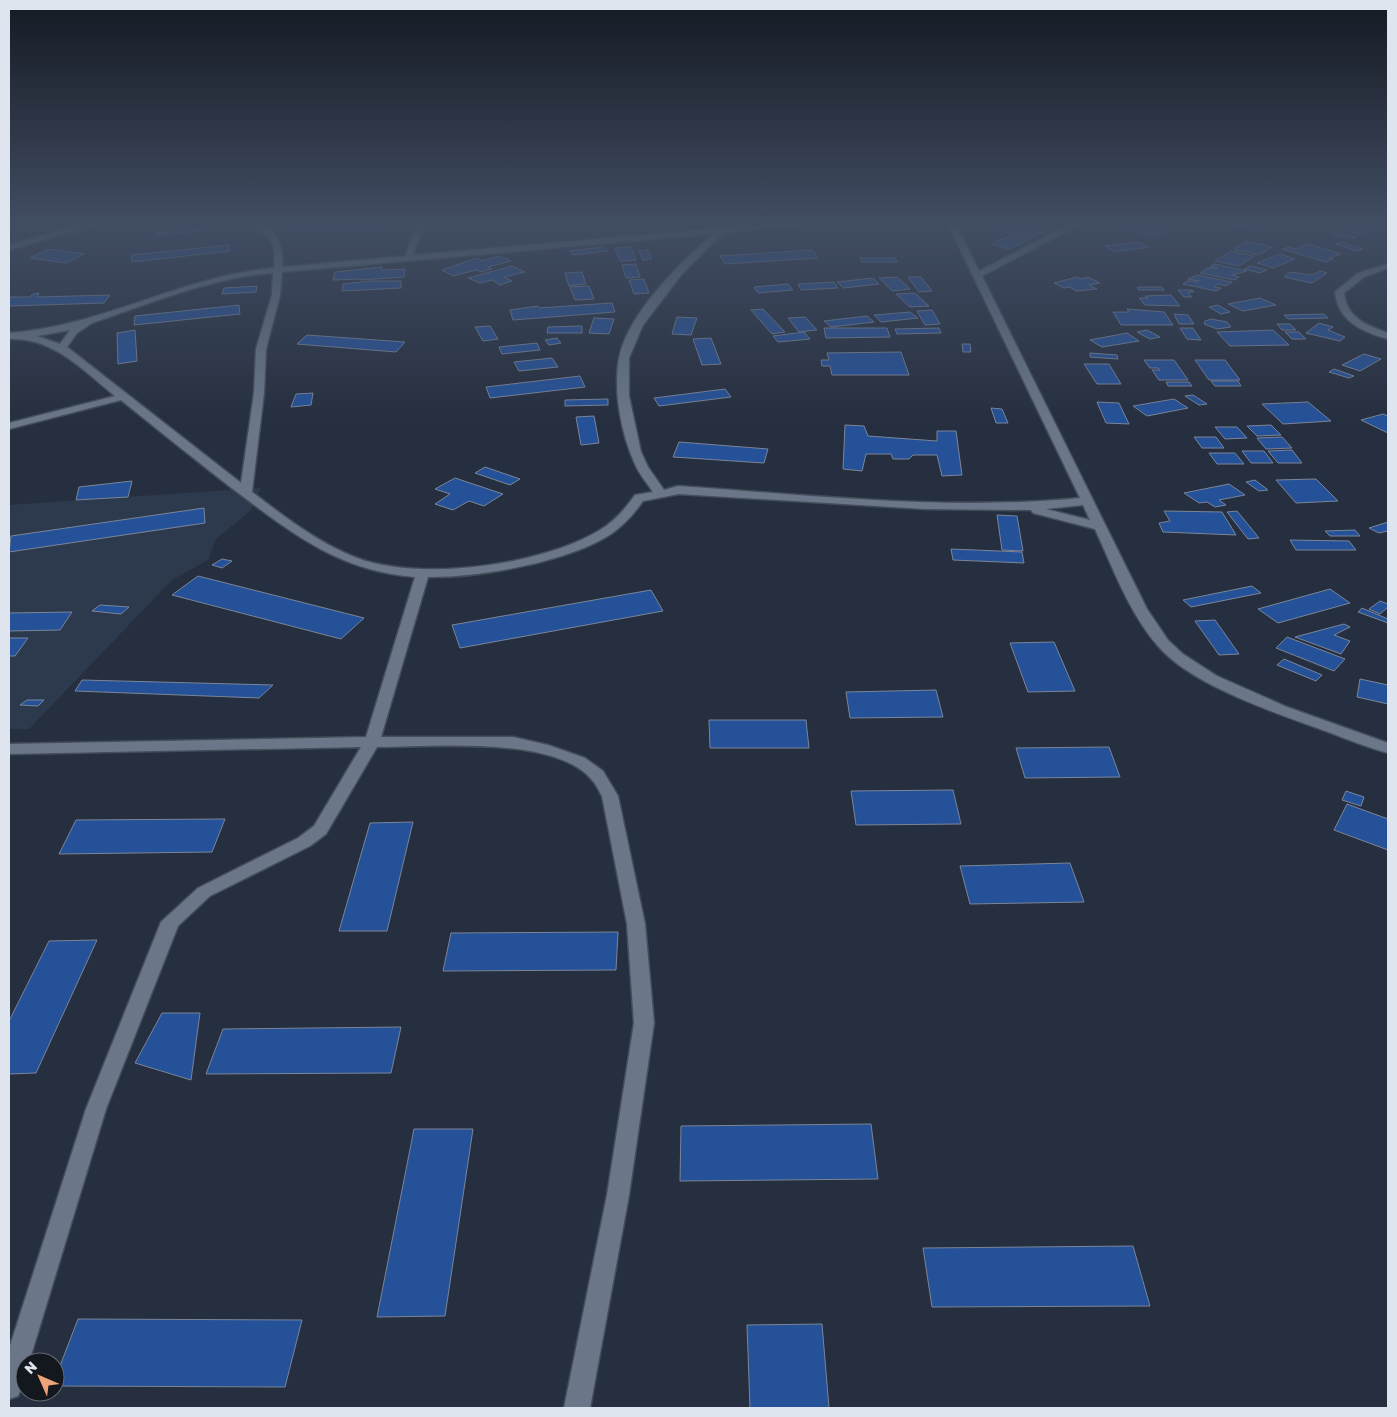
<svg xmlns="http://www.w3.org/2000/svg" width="1397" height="1417" viewBox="0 0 1397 1417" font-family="'Golos Text',sans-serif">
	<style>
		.built { fill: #2d3a4d }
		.building { fill: #255198; stroke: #7a8598 }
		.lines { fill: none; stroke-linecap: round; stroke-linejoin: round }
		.street-casing { stroke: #444d5a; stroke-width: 3 }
		.street { fill: #6b7789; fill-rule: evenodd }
	</style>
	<rect width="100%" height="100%" fill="#262f3f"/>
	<!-- built -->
	<path class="built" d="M261,488L250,511L216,539L208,560L172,580L29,729H9V505Z"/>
	<!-- building -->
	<path class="building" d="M296,222H388L385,228L317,230L292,228Z
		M1000,222L1007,224L1001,227L980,223Z
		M1129,222H1146L1170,228L1154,236L1119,227Z
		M1219,222H1260L1249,229L1241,226L1217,224Z
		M1361,223L1380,227L1362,235L1343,230Z
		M1010,225L1042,233L1030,238L998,230Z
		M199,229V231L156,236V233Z
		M1340,233L1356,237L1350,239L1333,235Z
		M1011,235L1029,240L1009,249L991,244Z
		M1247,241L1272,247L1259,255L1234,249Z
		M1139,242L1149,247L1115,252L1105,246Z
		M1340,242L1363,249L1357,251L1335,244Z
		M1308,244L1341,254L1329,258L1333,259L1326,262L1282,249L1289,247L1296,249Z
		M229,245L230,251L132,262L131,255Z
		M604,247L608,251L573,255L569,251Z
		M631,247L636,260L620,261L615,248Z
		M48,249L84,254L66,263L30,258Z
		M648,250L651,259L643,260L639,251Z
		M812,250L818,258L725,264L720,256Z
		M1231,251L1254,256L1239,266L1215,261Z
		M1280,254L1295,259L1273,268L1257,263Z
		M500,256L511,261L488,267L492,269L480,272L476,270L453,276L442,270L477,258L482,261Z
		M860,258H895L897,262H862Z
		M636,264L640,277L626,278L622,265Z
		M1214,264L1247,271L1232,275L1239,277L1234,280L1200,273L1207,268H1218L1210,267Z
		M512,266L525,272L504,277L512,281L500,285L492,280L480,283L468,278Z
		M1251,266L1267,270L1260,273L1244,269Z
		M382,267V270L405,269L404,277L361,280L362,279L333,280L335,272Z
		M1321,271L1327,273L1312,283L1284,277L1290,272L1311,275Z
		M582,272L586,284L569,286L565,273Z
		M1197,275L1232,282L1226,286L1218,284L1214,287L1221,288L1216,291L1183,284L1187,281H1199L1188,279Z
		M897,277L910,289L892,291L879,278Z
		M908,277H921L932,291L919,292Z
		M1077,277L1081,279L1088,277L1100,283L1089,285L1097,289L1076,291L1070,287L1064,288L1054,283Z
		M873,278L879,284L843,288L837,282Z
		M644,279L649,293L634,294L629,280Z
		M370,281H401V288L342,291L343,284Z
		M834,282L838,288L801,290L798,284Z
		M788,284L793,290L758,293L754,287Z
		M257,286L256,292L222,294L224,288Z
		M589,286L594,299L575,300L570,287Z
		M1137,287H1162L1164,290H1139Z
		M1178,290H1192L1194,292H1188L1192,297H1184Z
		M39,293L37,297L110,295L104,303L9,306L10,297H30L33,294Z
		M915,293L929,306L910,307L896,294Z
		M1171,295L1180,306L1145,305L1139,298H1148L1145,296Z
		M1260,298L1276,305L1243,311L1228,304Z
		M612,303L615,312L513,320L510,310L538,306L539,308Z
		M239,305L240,314L134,325L135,316Z
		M1218,305L1230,312L1221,314L1209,307Z
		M763,309L785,332L772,334L751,310Z
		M1127,309L1164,312L1173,325H1121L1113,312H1129Z
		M932,310L940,324L925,325L917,311Z
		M910,312L918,318L881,322L874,315Z
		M1174,314L1188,315L1194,324H1179Z
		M1324,314L1328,318L1288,319L1284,315Z
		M867,316L874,322L831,327L824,321Z
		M677,317L697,318L691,335L672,334Z
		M805,317L817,330L799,332L788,318Z
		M594,318L614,319L609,334L589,333Z
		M1211,319L1227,322L1231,327L1217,329L1204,324L1205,321Z
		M1319,323L1333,327L1328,330L1345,337L1340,341L1306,333Z
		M1277,324H1290L1296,330H1282Z
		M490,326L498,339L483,341L475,327Z
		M582,326V333H547L548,327Z
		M824,328H887L890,337L826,338Z
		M939,328L941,333L897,334L895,329Z
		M1180,328H1193L1201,340L1187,339Z
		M135,330L137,361L118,364L117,333Z
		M1147,330L1160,337L1150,339L1137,332Z
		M1273,330L1289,345L1230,346L1217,332Z
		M804,332L810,339L778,342L773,336Z
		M1285,332H1299L1306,339H1292Z
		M1127,333L1139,341L1102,347L1090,340Z
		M307,335L405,342L396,352L297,344Z
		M557,338L561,343L549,345L545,340Z
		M711,338L721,364L702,365L693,339Z
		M537,343L540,350L502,354L499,347Z
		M962,344H970L971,352H963Z
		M901,352L909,375H832L830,366H822L821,360H829L827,353Z
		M1090,353L1117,355L1118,359L1090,357Z
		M1364,354L1381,359L1360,371L1342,365Z
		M552,358L558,367L519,371L514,362Z
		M1144,360H1174L1188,380H1159L1152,370H1160L1158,368H1150Z
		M1195,360H1225L1240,380H1209Z
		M1084,364H1109L1121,384H1097Z
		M1334,369L1354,376L1349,378L1329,372Z
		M580,376L585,387L490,398L486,387Z
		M1211,381H1238L1241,386H1215Z
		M1166,382H1189L1192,386H1168Z
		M725,389L731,397L659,406L654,398Z
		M313,393L311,405L291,407L296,394Z
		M1193,395L1207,404L1199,405L1185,396Z
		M608,399V405L565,406V400Z
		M1174,399L1188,408L1147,416L1133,406Z
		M1097,402L1119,403L1129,424L1106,423Z
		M1308,402L1331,421L1283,424L1262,404Z
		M991,408L1002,409L1008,423H996Z
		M1383,414L1388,416V433L1361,420Z
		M594,416L599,443L581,445L576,417Z
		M845,425L864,426L868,436L937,441V431H956L962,475L942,476L937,455H913L909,459H893L891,454H866L862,471L843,469Z
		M1271,425L1281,435L1257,436L1247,426Z
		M1215,427H1237L1247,438L1225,439Z
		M1194,437H1216L1224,448H1202Z
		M1282,437L1292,448L1266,449L1257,438Z
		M679,442L768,449L764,463L673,457Z
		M1292,450L1302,463H1278L1268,451Z
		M1242,451H1264L1273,463H1251Z
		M1209,453H1235L1244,464H1217Z
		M485,467L520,479L510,485L475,473Z
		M455,478L503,494L484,506L469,501L453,510L435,504L450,494L435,489Z
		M1316,479L1338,501L1296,503L1276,480Z
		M1255,480L1268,490L1259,491L1246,482Z
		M132,481L128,497L76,500L79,487Z
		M1229,484L1245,495L1219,500L1226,505L1215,507L1207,502L1199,503L1184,493Z
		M204,508L205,523L9,552L11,536Z
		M1164,511L1222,512L1236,535L1163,532L1159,523L1170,521Z
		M1237,511L1259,538L1248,539L1227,512Z
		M997,515L1017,516L1023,551L1002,550Z
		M1388,522V531L1379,533L1369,528Z
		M1355,530L1360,536H1330L1325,531Z
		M1290,540L1349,541L1356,550H1296Z
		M951,549L1022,552L1024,563L953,560Z
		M222,559L232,561L222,568L212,565Z
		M198,576L364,618L341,639L172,595Z
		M1252,586L1261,593L1191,607L1183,600Z
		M1330,589L1350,603L1278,623L1258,609Z
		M651,590L663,611L460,648L452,625Z
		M1380,601L1388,604V607L1380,614L1369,609Z
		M100,605L129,607L121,614L92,611Z
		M1362,608L1388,619V623L1358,612Z
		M72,612L60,630L9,631V613Z
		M1215,620L1239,654L1219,655L1195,621Z
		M1344,624L1350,627L1334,635L1350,641L1341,654L1295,637Z
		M1287,637L1345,659L1334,671L1276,648Z
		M9,638H28L15,656H9Z
		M1054,642L1075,691L1028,692L1010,643Z
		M1284,659L1322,675L1316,681L1277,665Z
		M1360,679L1388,685V704L1357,697Z
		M82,680L273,685L259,698L75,691Z
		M936,690L943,717L850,718L846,692Z
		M27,700H44L38,706L20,705Z
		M709,720H806L809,748H710Z
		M1109,747L1120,777L1025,778L1016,748Z
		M953,790L961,824L856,825L851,791Z
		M1346,791L1364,797L1361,806L1342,800Z
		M1347,804L1388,819V850L1334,830Z
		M225,819L212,852L59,854L76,820Z
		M413,822L387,931H339L370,823Z
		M1070,863L1084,902L970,904L960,866Z
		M618,932L616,970L443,971L451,933Z
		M97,940L36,1073L9,1074V1021L49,941Z
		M162,1013H200L191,1080L135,1063Z
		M401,1027L391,1073L206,1074L223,1029Z
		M871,1124L878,1179L680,1181L681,1126Z
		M414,1129H473L445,1316L377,1317Z
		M1133,1246L1150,1306L932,1307L923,1248Z
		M78,1319L302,1320L285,1387L55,1386V1379Z
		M822,1324L829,1408H750L747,1325Z"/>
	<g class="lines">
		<!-- street casing -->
		<g class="street-casing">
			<path id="street" d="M89,222H107L9,250V245Z
				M249,222C275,222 284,244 282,267L405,256L418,222H426L413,255L789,222H825L723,233L682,274L643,325L629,358V396L641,452L648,467L664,490L678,486C811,495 947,511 1080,498L947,222H955L979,271L1074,222H1085L982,276L1147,609L1168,640L1183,654L1217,676L1287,707L1388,743V753C1369,748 1349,740 1331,733C1280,714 1193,687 1158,646C1129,613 1113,568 1095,529L1033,513L1031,510L925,509L679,494L643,501C634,514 624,525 611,534C569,562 477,578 428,577L381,737H513L548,745L585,758L603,771L618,796L645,924L654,1023L629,1195L590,1408H564L607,1195L634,1023L627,924L602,796C599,791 596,784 592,780C556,735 430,747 377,747L326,834L310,846L210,896L178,926L106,1109L29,1362H25C25,1375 23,1384 18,1396L9,1399V1349L86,1109L161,922L198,888L298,838L314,826L361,747L9,754V744L366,737L415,577C337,571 289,531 229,486C193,458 157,429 121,400L9,429V423L115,396C83,370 53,337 9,339V333C101,327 182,276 274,268C276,237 270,238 249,222ZM713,234C680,263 628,313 619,358C613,390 621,434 635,464C639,474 647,483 653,492L635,495C625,509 615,521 600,530C543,565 421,582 357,558C318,543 285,517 252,492L264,393L266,349L280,295L282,272ZM273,273L272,295L256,349L254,393L241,483L67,347L77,333L92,323C152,303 210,278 273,273ZM70,330L60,344L37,336ZM1083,505L1090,520L1046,509Z
				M1388,264V268L1364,277L1344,293C1347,318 1366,325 1388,333V339C1362,332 1338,321 1335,292L1358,273Z"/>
		</g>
		<!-- street -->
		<use href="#street" class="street"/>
	</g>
	<!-- sky -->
	<linearGradient id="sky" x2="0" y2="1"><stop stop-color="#151a23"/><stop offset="0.53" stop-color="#414d63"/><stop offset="1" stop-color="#414d63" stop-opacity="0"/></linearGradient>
	<rect width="1397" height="421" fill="url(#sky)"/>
	<!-- border -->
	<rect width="1397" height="1417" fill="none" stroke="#dee5ef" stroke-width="20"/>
	<!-- north arrow -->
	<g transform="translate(40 1377) rotate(315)"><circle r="24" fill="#13171e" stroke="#646972"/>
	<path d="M0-4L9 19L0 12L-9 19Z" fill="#efa378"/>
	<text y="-8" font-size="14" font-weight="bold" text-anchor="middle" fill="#dee5ef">N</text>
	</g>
</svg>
